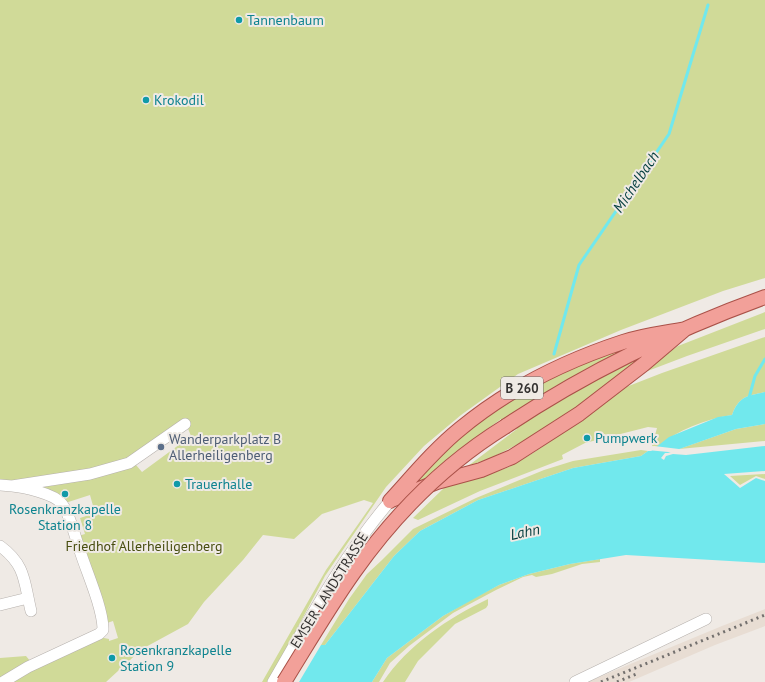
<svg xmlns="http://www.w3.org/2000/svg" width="765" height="682" viewBox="0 0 765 682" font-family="'PT Sans',sans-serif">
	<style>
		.built { fill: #e8ddd3 }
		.green { fill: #d0da98; fill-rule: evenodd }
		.water { fill: #71e8ed }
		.pier { fill: #efeae5 }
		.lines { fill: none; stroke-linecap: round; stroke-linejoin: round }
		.stream { stroke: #71e8ed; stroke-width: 3 }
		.minor-casing { stroke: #b6b1ad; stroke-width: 12 }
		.major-casing { stroke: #aa5148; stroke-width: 16 }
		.minor { stroke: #fff; stroke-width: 11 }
		.major { stroke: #f2a099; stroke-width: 14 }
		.rail { stroke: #73706e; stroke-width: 3; stroke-dasharray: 2 4; stroke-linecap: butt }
		.major-bridge-casing { stroke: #aa5148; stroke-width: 16; stroke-linecap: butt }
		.major-bridge { stroke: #f2a099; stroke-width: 14 }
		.culture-dot { fill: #0f9aa8; stroke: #efeae5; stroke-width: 1.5 }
		.service-dot { fill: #5c6f8a; stroke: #efeae5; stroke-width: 1.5 }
		.labels { text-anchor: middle; stroke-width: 4; stroke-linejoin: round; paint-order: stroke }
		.shield { fill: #efeae5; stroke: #6c6967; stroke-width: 1 }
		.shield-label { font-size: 13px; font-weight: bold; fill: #343231 }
		.culture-label { font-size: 14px; fill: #0d838f; stroke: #efeae5; text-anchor: start }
		.service-label { font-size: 14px; fill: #4e5e75; stroke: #efeae5; text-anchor: start }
		.park-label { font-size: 14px; fill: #484e10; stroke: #efeae5 }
		.street-label { font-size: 14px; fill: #343231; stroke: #efeae5 }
		.water-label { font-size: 15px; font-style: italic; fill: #003c3d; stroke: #efeae5 }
	</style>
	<rect width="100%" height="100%" fill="#efeae5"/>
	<!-- built -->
	<path class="built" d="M765,609V626L715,645L629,682H587L722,626Z"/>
	<!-- green -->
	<path class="green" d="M0,0H765V278L723,291L621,330L518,374L461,415L424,446L386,487L325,576L284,653L267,682H262L326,570L373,503L364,500L322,514L294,539L263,535L243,560L204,602L188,624L142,649L106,682H0V658L26,656L31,662L99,637L109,639V641L118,638L113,621L107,623L78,536L85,534L80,518L95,513L90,495L59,505L26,492L0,488ZM187,426L191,436L142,472L130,458Z
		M765,312V329L687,356L645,372H640L678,346Z
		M765,337V392C747,396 739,396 732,415C706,419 677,430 657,447L652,446L657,428L648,427L585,443L562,455L563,459L480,491L418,520L413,518L445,487L490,474L509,467L533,453L583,419L621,389L662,373Z
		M627,346V350L554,387L502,420L501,419L459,450L420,484L404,490L476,422L543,381Z
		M647,353L649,356L547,429L491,458L468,466L517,429L516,427L570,394Z
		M765,424V441L679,449L736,429Z
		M641,450L648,451L641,456L573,468L478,500L420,531L394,556L325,645H321L349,599L367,574L382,560L413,529L476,498L544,470L573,461Z
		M765,474V479L756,476L740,485L730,476Z
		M600,559V562L582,564L552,574L536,577L532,575L523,577L496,590L453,613L409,646L390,663L379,682H372L387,658L443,616L474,598L499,585L529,574L570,564Z
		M488,599V605L486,608L455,624L418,661L405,682H383C408,645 448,618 488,599Z"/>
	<!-- water -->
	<path class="water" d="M765,392V424L736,429L668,453H665L661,458L664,460L666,456L673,454L686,455L765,446V471L724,474L740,488L756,478L765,481V563L626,555L570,564L529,574L499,585L443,616L387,658L372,682H299L321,645H325L394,556L420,531L478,500L573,468L641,456L648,451H651L669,437L718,417L732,415C739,396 747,396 765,392Z"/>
	<!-- pier -->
	<path class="pier" d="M654,446L679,449V451L676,452L679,453L647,450Z"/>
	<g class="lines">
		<!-- stream -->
		<path class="stream" d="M554,354L579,265L669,134L708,5
			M749,398L755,376L765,359"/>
		<!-- minor casing -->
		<g class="minor-casing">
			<path id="minor" d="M0,485L12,486L90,474L129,463L185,424
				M0,546C26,565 24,582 31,611
				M0,605L28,598
				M3,682L28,667L99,634L103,630V628C102,606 87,573 80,551C76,540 69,511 61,503C54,494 24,487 12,486
				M273,682C309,620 343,556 390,501
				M575,682L706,619"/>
		</g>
		<!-- major casing -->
		<g class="major-casing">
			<path id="major" d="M506,426C587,372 674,330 765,297
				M394,499L437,482L481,470L512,457L579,414L644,364L684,330
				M390,501C412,477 434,450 460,429C507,390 565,361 623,342C643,335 665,333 685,329"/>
		</g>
		<!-- minor -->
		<use href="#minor" class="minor"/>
		<!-- major -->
		<use href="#major" class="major"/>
		<!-- rail -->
		<path class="rail" d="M601,682L765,615
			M617,682L639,673"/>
		<!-- major-bridge casing -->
		<g class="major-bridge-casing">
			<path id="major-bridge" d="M284,682C307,645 329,607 354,572C395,514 446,463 506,426"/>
		</g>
		<!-- major-bridge -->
		<use href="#major-bridge" class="major-bridge"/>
	</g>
	<!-- markers -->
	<g class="culture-dot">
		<circle cx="239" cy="20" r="4"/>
		<circle cx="146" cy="100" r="4"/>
		<circle cx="587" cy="438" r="4"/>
		<circle cx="177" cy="484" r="4"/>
		<circle cx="65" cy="494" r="4"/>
		<circle cx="112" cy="658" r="4"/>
	</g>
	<circle class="service-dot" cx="161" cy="447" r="4"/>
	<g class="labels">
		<!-- shield labels -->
		<rect class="shield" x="501" y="377" width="42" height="22" rx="3"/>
		<g class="shield-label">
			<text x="522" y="393">B 260</text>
		</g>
		<!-- culture labels -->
		<g class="culture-label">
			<text x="247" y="25">Tannenbaum</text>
			<text x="154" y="105">Krokodil</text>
			<text x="595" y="443">Pumpwerk</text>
			<text x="185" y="489">Trauerhalle</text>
			<text x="65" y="514" text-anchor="middle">Rosenkranzkapelle<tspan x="65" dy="16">Station 8</tspan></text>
			<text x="120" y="655">Rosenkranzkapelle<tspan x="120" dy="16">Station 9</tspan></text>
		</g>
		<!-- service labels -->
		<g class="service-label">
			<text x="169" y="444">Wanderparkplatz B<tspan x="169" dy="16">Allerheiligenberg</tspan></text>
		</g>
		<!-- park labels -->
		<g class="park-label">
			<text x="144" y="551">Friedhof Allerheiligenberg</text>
		</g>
		<!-- street labels -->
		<g class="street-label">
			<text transform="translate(329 590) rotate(-58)" y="5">EMSER LANDSTRASSE</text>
		</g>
		<!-- water labels -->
		<g class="water-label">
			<text transform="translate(636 182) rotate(-56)" y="5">Michelbach</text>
			<text transform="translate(525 532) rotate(-12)" y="5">Lahn</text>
		</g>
	</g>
</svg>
